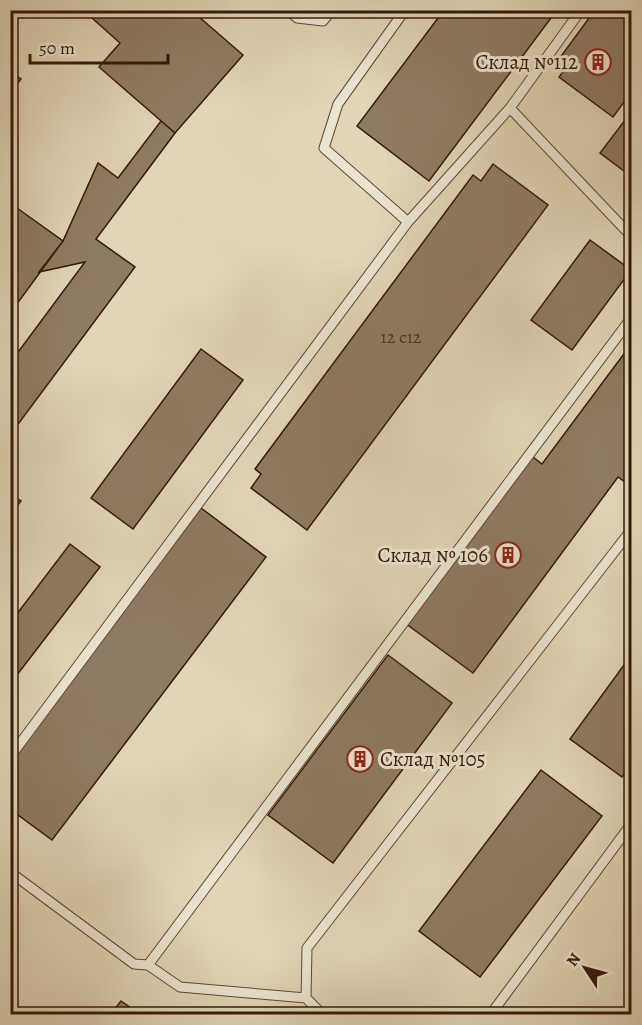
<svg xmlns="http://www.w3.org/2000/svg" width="642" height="1025" viewBox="0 0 642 1025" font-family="Alegreya,serif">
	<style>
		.building { fill: #8e7b63; stroke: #36190a; stroke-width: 1.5 }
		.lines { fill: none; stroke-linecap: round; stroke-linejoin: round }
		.service-casing { stroke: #604835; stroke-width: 11 }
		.service { stroke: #ebe4d0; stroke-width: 9 }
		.labels { text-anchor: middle; stroke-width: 6; stroke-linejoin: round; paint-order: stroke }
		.number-label { font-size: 18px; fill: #4c3220 }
		.poi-label { font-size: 21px; fill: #36190a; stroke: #ebe4d0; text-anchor: end }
	</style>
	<rect width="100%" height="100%" fill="#e0d5b6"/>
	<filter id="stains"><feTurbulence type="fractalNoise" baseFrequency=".00333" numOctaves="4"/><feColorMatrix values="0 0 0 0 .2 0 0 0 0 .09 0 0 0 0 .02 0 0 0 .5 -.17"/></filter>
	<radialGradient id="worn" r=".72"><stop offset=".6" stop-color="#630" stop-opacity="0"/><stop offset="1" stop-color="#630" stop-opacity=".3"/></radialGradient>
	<!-- building -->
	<path class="building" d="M83,10H191L243,55L175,133L99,67L120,43Z
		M444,10H557L429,181L357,126Z
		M595,10H632V91L613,117L559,77L568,65L559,59Z
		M10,71L21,79L10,93Z
		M632,111V177L600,153Z
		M161,121L175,133L96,239L135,267L10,435V363L85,262L39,272L63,241L98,163L118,178Z
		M493,164L548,205L307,530L251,488L261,474L255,469L473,175L481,181Z
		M10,203L63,241L11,312H10Z
		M590,240L631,270L572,350L531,320Z
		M632,343V487L618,477L473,673L405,623L529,454L542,464Z
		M201,349L243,380L133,529L91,498Z
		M10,494L21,501L10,515Z
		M201,508L266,557L52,840L10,809V760Z
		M70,544L100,567L10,684V623Z
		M632,654V763L622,777L570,739Z
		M388,655L452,703L333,863L268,815Z
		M541,770L602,816L480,977L419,931Z
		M121,1001L140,1014H111Z"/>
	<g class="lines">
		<!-- service casing -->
		<g class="service-casing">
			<path id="service" d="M288,10L297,18L323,21L332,10
				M405,10L338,104L324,148L408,222L510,108
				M581,10L510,108L632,237
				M10,757L408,222
				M10,872L134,964L148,965
				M306,998L307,948L632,529
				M322,1014L306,998L180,987L148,965L632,317
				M491,1014L632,823"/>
		</g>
		<!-- service -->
		<use href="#service" class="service"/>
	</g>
	<!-- icons -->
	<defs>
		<g id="building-ring" transform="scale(1.35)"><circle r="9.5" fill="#ebe4d0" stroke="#8f2418" stroke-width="1.5"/><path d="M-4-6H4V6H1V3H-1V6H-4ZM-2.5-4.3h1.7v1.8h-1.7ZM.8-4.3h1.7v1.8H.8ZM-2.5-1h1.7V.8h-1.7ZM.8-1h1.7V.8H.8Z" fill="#8f2418"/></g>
	</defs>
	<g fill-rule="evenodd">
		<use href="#building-ring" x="598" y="62"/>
		<use href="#building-ring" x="508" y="555"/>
		<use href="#building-ring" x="360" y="759"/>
	</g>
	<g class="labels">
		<!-- number labels -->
		<g class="number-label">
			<text x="401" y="343">12 с12</text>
		</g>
		<!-- poi labels -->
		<g class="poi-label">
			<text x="578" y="69">Склад №112</text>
			<text x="488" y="562">Склад № 106</text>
			<text x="380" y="766" text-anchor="start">Склад №105</text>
		</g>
	</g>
	<!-- margin -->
	<rect width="642" height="1025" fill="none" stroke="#e0d5b6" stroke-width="36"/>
	<rect x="12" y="12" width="618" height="1001" fill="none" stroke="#36190a" stroke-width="3"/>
	<rect x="18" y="18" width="606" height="989" fill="none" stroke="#36190a" stroke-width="1.5"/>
	<!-- north arrow -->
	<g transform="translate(585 968) rotate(306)" stroke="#ebe4d0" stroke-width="4.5" paint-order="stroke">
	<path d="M0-4.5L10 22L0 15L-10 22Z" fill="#36190a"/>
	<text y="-9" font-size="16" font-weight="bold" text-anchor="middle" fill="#36190a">N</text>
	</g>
	<!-- scale -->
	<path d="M30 54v9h138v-9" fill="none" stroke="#36190a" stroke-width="3"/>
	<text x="39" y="54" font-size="18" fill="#36190a" stroke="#ebe4d0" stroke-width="4.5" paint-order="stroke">50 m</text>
	<rect width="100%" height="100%" filter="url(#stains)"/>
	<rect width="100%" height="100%" fill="url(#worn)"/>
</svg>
